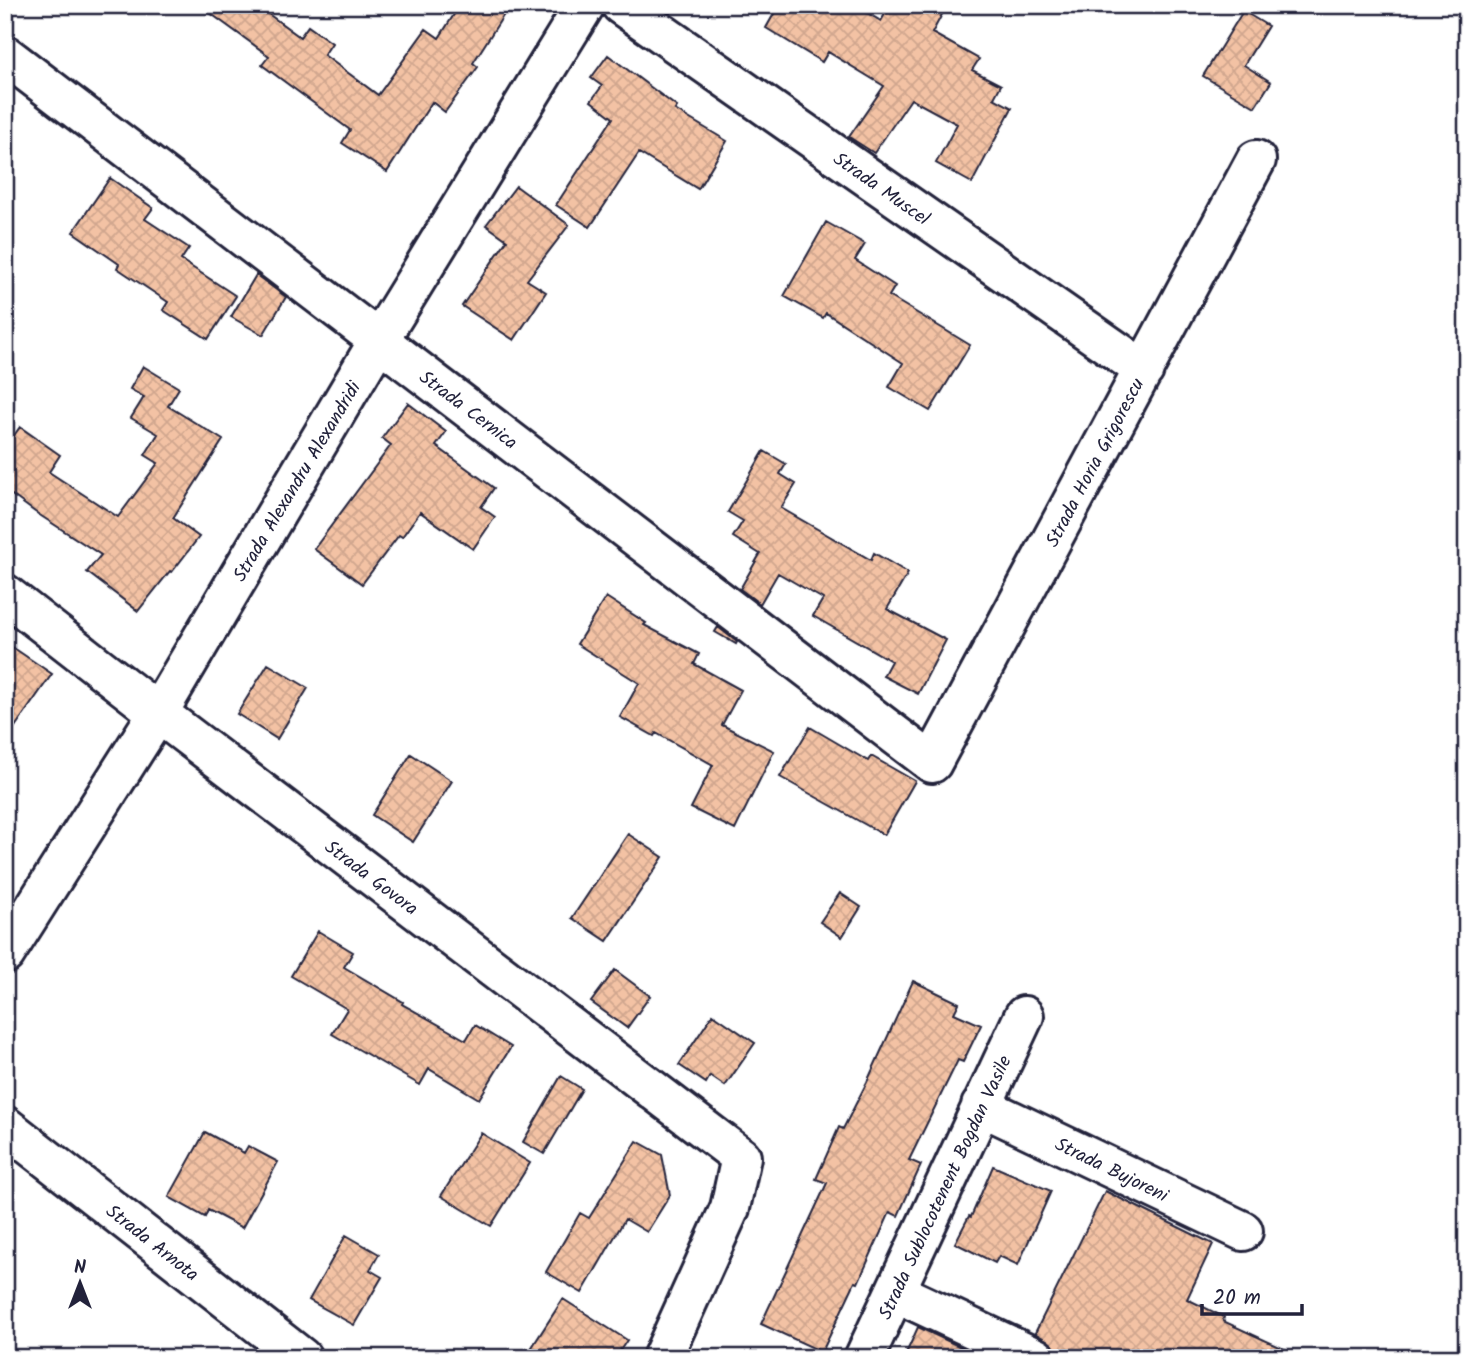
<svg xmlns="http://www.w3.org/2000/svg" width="1472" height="1363" viewBox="0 0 1472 1363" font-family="Kalam,sans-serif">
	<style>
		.building { fill: url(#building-cross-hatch); stroke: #22223b; stroke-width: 2 }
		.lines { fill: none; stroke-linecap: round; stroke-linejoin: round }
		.street-casing { stroke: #22223b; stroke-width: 44 }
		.street { stroke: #fff; stroke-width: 38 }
		.labels { text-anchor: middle; stroke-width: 5; stroke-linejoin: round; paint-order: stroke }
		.street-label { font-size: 19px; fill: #22223b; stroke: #fff }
	</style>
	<defs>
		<pattern id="building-cross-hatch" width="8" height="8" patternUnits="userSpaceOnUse" patternTransform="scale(1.75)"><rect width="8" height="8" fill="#f3c2a4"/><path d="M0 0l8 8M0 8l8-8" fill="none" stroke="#d0a68e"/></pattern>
	</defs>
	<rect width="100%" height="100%" fill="#fff"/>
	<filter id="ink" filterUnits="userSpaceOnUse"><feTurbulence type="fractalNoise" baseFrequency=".0143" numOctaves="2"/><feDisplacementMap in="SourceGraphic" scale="14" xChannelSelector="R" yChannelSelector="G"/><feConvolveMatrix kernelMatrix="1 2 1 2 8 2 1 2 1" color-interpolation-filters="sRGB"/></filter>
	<g filter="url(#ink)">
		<!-- building -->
		<path class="building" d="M199,5H256L300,37L308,26L332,43L324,55L378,95L426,29L439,38L460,5H510L473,63L478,67L445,112L432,102L387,172L342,143L350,130L262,65L269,56Z
			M779,5H854L881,21L890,5H947L932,33L979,59L972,70L1001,85L994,98L1012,108L972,183L936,163L957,124L911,99L874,153L849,137L884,86L828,52L822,62L766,28Z
			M1243,11L1268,26L1244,65L1271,82L1255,107L1203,76Z
			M608,55L677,107L675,110L727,141L698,189L639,153L590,227L556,205L613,118L591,101L602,86L591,78Z
			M110,178L153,208L145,219L189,248L181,260L236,296L208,339L163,310L168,302L117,268L119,264L73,232Z
			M516,186L569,225L527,280L546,292L514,340L462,306L507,240L486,225Z
			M826,222L865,244L855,260L895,286L889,296L970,345L930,411L889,387L903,363L826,313L823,318L784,296Z
			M256,275L286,297L263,335L231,317Z
			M143,366L179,388L168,406L223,440L173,518L199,537L172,572L170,571L138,611L87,572L101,555L35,512L5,490V448L20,427L60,455L49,472L118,517L158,463L145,455L158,434L131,418L144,397L130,389Z
			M408,403L446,432L436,446L494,488L481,507L495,517L473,549L420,512L402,537L399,535L362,584L314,549L391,445L382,438Z
			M764,451L786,464L780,474L796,484L781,508L871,560L874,553L908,573L887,609L946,640L918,694L883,676L891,661L813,616L823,599L778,573L760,604L740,589L760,554L733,537L743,521L728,512Z
			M606,597L646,623L644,625L699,654L694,664L741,690L722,725L774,751L735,830L691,808L713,765L656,733L654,736L620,717L639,683L577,644Z
			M718,627L737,642L736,644L715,632Z
			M5,642L52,674L5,741Z
			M268,664L308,688L277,739L237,714Z
			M810,727L868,761L871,756L915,781L884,835L780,777Z
			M411,754L452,781L413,842L372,815Z
			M628,834L663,857L607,941L572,918Z
			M840,893L861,907L842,937L820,922Z
			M318,931L353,952L344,967L403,1002L402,1004L466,1040L475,1025L511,1047L479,1099L429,1069L420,1085L332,1034L347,1009L291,976Z
			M615,970L650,996L627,1028L591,1002Z
			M913,981L959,1003L954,1013L981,1025L963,1062L958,1060L909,1160L921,1165L898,1216L890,1212L858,1283L855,1282L822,1352L761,1324L827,1183L816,1179L839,1127L843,1129L867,1082Z
			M713,1014L755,1043L725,1086L710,1076L706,1083L679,1065Z
			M561,1076L582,1089L544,1154L523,1142Z
			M205,1132L244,1153L248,1146L278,1162L242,1228L208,1210L205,1217L169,1197Z
			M481,1133L530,1163L491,1226L441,1196Z
			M637,1141L662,1155L670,1195L647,1232L625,1219L582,1293L546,1272L580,1213L589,1218Z
			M993,1166L1051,1191L1018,1265L999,1256L995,1263L955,1243L969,1216L971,1217Z
			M1105,1191L1213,1244L1187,1299L1224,1317L1223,1321L1304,1358H1066L1057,1353L1053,1345L1035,1333Z
			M346,1235L379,1254L370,1270L382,1277L354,1325L309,1300Z
			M563,1299L627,1340L615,1358H525Z
			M918,1327L984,1358H904Z"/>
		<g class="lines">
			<!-- street casing -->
			<g class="street-casing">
				<path id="street" d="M621,5L1144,370
					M5,55L932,763L1256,160
					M5,594L158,713L741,1157L730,1208L662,1358
					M5,954L158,713L379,340L585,5
					M981,1106L1243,1231
					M5,1126L302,1358
					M895,1292L1036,1358
					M864,1358L1024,1016"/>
			</g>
			<!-- street -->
			<use href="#street" class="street"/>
		</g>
	</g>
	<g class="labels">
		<!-- street labels -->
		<g class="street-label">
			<text transform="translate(882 188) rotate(35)" y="7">Strada Muscel</text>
			<text transform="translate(469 409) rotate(37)" y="7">Strada Cernica</text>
			<text transform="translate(1094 462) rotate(-62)" y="7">Strada Horia Grigorescu</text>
			<text transform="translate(296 481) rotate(-59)" y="7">Strada Alexandru Alexandridi</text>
			<text transform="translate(372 877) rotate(37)" y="7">Strada Govora</text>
			<text transform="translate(1112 1169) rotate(26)" y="7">Strada Bujoreni</text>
			<text transform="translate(944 1187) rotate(-65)" y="7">Strada Sublocotenent Bogdan Vasile</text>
			<text transform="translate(153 1242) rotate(38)" y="7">Strada Arnota</text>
		</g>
	</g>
	<!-- margin -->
	<rect width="1472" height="1363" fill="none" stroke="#fff" stroke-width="28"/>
	<rect x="14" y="14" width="1444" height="1335" fill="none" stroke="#22223b" stroke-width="2.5" filter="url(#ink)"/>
	<!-- north arrow -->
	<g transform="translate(80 1283)" stroke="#ffffff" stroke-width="5" paint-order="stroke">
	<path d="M0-5L12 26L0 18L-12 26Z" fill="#22223b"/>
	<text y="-10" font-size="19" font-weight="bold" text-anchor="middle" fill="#22223b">N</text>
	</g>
	<!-- scale -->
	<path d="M1202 1304v10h100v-10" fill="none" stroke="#22223b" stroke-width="3.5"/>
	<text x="1213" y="1304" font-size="21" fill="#22223b" stroke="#ffffff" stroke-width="5" paint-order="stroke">20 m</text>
</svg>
